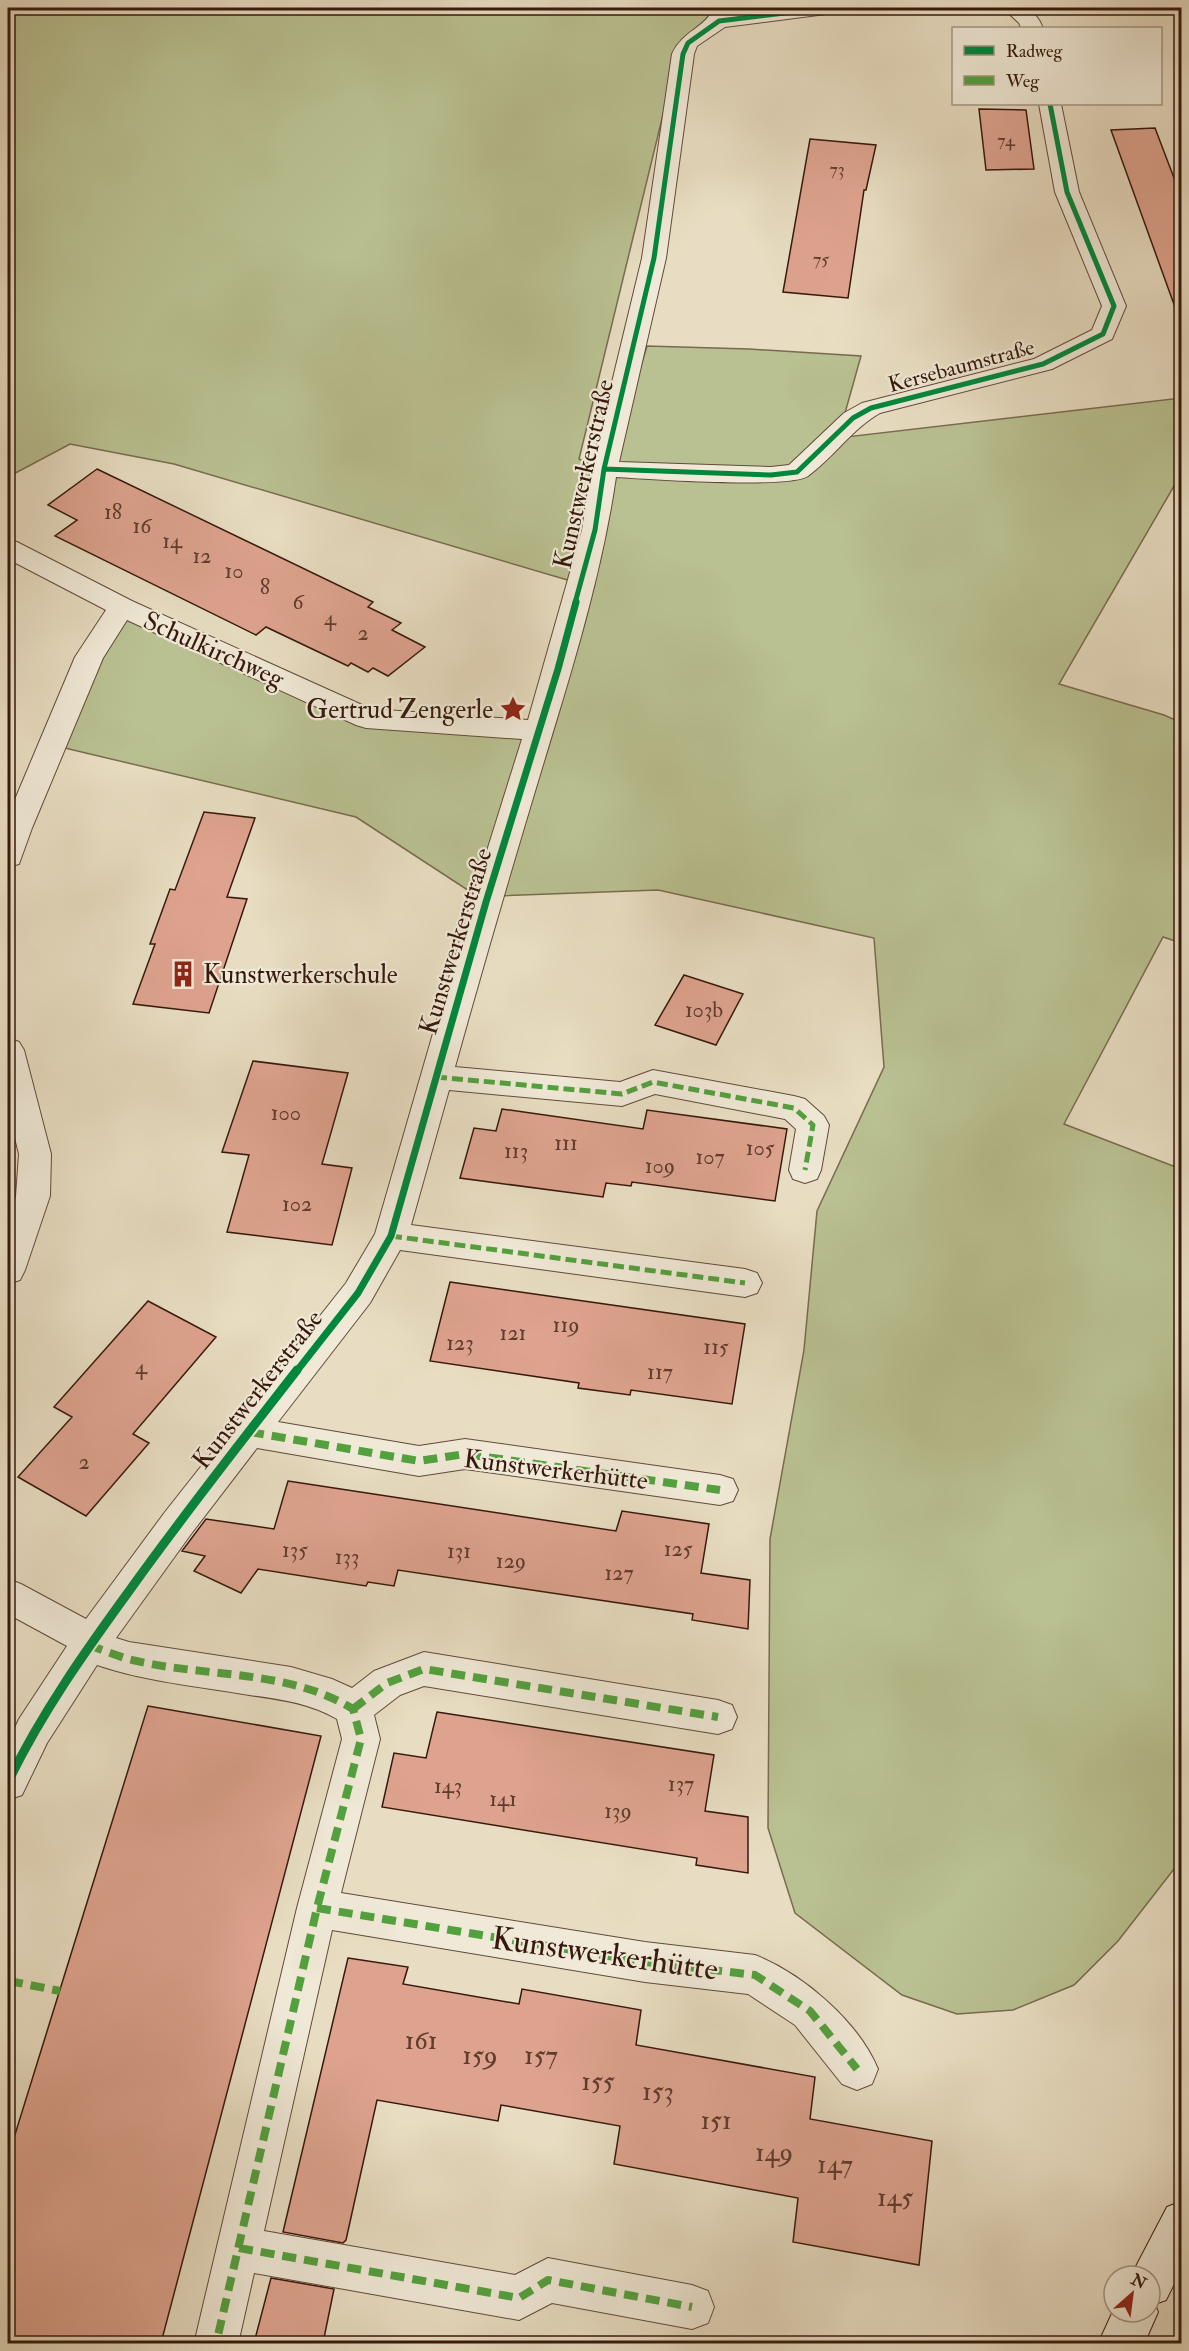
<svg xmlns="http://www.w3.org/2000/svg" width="1189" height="2351" viewBox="0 0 1189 2351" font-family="'IM FELL Double Pica',serif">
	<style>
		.green { fill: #b9c091; stroke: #786c4e; stroke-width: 1.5 }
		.building { fill: #dea38f; stroke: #36190c; stroke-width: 1.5 }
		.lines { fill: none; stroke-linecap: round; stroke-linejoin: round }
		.street-casing { stroke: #624a3a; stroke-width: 2 }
		.secondary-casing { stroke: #36190c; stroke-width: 2 }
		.street { fill: #f0e9d7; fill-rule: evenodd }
		.secondary { fill: #f0e9d7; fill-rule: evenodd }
		.quiet-far1 { stroke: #53a13e; stroke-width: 5; stroke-dasharray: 11 5; stroke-linecap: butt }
		.quiet { stroke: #53a13e; stroke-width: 8; stroke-dasharray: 14 8; stroke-linecap: butt }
		.cycleway-far2-casing { stroke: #f0e9d7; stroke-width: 8 }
		.cycleway-far1-casing { stroke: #f0e9d7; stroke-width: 10 }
		.cycleway-casing { stroke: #f0e9d7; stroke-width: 13 }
		.cycleway-far2 { stroke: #00873e; stroke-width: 5 }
		.cycleway-far1 { stroke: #00873e; stroke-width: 7 }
		.cycleway { stroke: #00873e; stroke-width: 9 }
		.labels { text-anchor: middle; stroke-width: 4.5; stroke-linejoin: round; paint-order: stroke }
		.far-number-label { font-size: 18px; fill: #603c2d }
		.far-street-label { font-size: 22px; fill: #36190c; stroke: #f0e9d7 }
		.number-label { font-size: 22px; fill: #603c2d }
		.street-label { font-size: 26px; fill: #36190c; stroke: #f0e9d7 }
		.poi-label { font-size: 26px; fill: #36190c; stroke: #f0e9d7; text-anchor: end }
		.near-number-label { font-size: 27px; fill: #603c2d }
		.near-street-label { font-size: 32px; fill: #36190c; stroke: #f0e9d7 }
	</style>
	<rect width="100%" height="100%" fill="#e8ddc2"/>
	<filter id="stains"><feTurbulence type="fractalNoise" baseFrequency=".00333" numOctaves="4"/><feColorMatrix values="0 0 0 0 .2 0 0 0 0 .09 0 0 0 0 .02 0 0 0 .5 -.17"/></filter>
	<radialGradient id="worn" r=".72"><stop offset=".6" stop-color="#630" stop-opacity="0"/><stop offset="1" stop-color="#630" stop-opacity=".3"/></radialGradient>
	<!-- green -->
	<path class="green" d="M8,8H715L712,20L680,45L579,459L597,467L571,581L174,464L70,444L8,477Z
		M647,346L749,349L861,356L838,438L1181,398V474L1059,684L1164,715L1182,723L1181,943L1163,937L1064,1124L1181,1169V1862L1174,1869L1118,1941L1074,1985L1013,2010L957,2014L902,1995L795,1913L768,1828L770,1539L804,1350L817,1211L884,1067L874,938L658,890L496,896L608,474Z
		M122,607L380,719L529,735L486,902L356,817L52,745Z"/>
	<!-- building -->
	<path class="building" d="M979,109L1026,110L1034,169L986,170Z
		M1155,128L1182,199V309L1176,310L1111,130Z
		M810,139L876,145L866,190H864L848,298L783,292Z
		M97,469L373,602L368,607L401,623L392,630L425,647L388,676L373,668L368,672L351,663L348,666L266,627L256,635L55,536L77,520L48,505Z
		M204,812L255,818L227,897L247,899L209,1013L133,1004L155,944H150L170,889L175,890Z
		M684,975L743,994L716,1045L655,1025Z
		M253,1061L348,1073L322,1164L352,1168L332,1245L227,1232L249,1155L222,1152Z
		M502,1109L643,1129L647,1110L787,1129L775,1201L632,1182L631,1186L606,1183L603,1197L460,1178L474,1128L496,1131Z
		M450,1282L745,1324L732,1404L631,1390L630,1395L578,1388L579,1383L430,1361Z
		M148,1301L216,1337L133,1434L149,1443L86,1516L18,1477L72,1417L54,1407Z
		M288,1481L616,1531L622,1511L709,1524L701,1573L750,1580L748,1629L692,1620L693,1614L398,1570L394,1586L368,1582L366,1586L258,1569L241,1593L194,1571L205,1556L182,1551L206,1519L274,1529Z
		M148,1706L321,1736L161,2343H8V2157Z
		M437,1712L714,1755L705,1811L748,1817V1873L696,1865L697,1858L382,1807L394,1753L426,1758Z
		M348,1958L408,1967L403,1984L519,2004L522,1989L641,2010L636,2045L815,2077L810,2119L932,2141L919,2265L793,2242L798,2198L614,2164L620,2126L501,2105L498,2121L377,2100L346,2240L343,2243L283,2232Z
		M271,2278L334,2289L323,2343H254Z"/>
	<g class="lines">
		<!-- street casing -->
		<g class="street-casing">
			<path id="street" d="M714,8H734L733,13L777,8H837L834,13L826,14L725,27L697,46L694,54L666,258L619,462L771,467L789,465L844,413L862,403L1034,359L1092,330L1102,306L1055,192L1039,104H1061L1079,192L1126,306L1112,339L1052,369L880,413C851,430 834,457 808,476C790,489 647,479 616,477C601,580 569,679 539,778C510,874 482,970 455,1067L620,1082L653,1070L794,1096L805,1099L824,1116L829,1125L821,1170L817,1179L805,1183L793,1179L789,1170L796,1129L785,1119L655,1094L622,1106L449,1090L411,1225L745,1269L757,1273L762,1283L757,1293L745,1297L400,1250L370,1303L278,1422L419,1446L465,1439L720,1475L733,1479L738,1490L733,1501L720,1505L465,1469L419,1476L257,1448L191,1534L116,1638L129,1642L291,1667L332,1679L352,1688L374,1671L424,1652L718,1700L732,1705L737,1717L732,1729L718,1734L424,1686L400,1695L374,1715L380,1739L341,1893L645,1942L755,1955C803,1974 858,2021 878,2069L872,2084L857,2090L842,2084L795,2025L748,1994L645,1982L332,1930L264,2231L515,2275L548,2258L692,2285L708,2291L714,2307L708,2323L692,2329L552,2303L519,2320L254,2273L238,2344H194L297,1908L342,1739L337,1719C308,1702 276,1699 243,1694C194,1686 144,1681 97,1665L47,1743L22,1795L8,1800V1743L19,1719L67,1646L8,1614V1579L21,1584L86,1619L165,1512L346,1283L375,1234L471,902L522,739L366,728L356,725L127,620L103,658L32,828L19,864L8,867V816L75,657L106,610L8,559V540L17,542L132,601L371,709L528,720L582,530L591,469L642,258L672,54C683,30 704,29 714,8Z
				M1003,8C1022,8 1035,7 1043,28H1021L1019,23Z
				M8,1038L19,1042L24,1050L51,1154L50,1196L25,1270L20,1280L8,1284V1222L16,1196L19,1154L8,1110Z"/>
		</g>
		<!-- secondary casing -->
		<g class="secondary-casing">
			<path id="secondary" d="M1182,2201V2268L1166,2300L1155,2304L1158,2312L1144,2344H1098L1114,2309V2312H1150V2276H1131L1167,2207Z"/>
		</g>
		<!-- street -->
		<use href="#street" class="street"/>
		<!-- secondary -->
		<use href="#secondary" class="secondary"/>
		<!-- quiet-far1 -->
		<path class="quiet-far1" d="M436,1077L622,1094L653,1082L794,1108L813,1125L805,1170
			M391,1236L745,1283"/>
		<!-- quiet -->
		<path class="quiet" d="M250,1432L419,1461L465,1454L720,1490
			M89,1645C102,1650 115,1655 128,1659C202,1678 286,1668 353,1709L361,1739L317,1908L216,2344
			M353,1709L387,1683L424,1669L718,1717
			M317,1908L645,1962L755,1975L810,2011L857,2069
			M9,1981L60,1991
			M239,2248L519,2298L548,2280L692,2307"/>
		<!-- cycleway-far2 casing -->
		<g class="cycleway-far2-casing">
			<path id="cycleway-far2" d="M604,469L771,475L797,472L853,418L871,408L1043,364L1103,334L1114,306L1067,192L1050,104
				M575,603L595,530L604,469L654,258L683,54L688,43L719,21L826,8"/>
		</g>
		<!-- cycleway-far1 casing -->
		<g class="cycleway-far1-casing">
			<path id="cycleway-far1" d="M296,1372L358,1293L391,1236L486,902L558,669L576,602"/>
		</g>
		<!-- cycleway casing -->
		<g class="cycleway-casing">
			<path id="cycleway" d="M8,1782C42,1712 86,1650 132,1587C185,1513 241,1442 297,1370"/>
		</g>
		<!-- cycleway-far2 -->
		<use href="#cycleway-far2" class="cycleway-far2"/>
		<!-- cycleway-far1 -->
		<use href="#cycleway-far1" class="cycleway-far1"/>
		<!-- cycleway -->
		<use href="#cycleway" class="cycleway"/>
	</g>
	<!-- icons -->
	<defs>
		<g id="sight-bare" transform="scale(2.07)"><path d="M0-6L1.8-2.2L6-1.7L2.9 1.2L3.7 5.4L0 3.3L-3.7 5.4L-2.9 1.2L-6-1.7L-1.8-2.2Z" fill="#8f2418" stroke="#f0e9d7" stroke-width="2.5" paint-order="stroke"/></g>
		<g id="building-bare" transform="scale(2.07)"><path d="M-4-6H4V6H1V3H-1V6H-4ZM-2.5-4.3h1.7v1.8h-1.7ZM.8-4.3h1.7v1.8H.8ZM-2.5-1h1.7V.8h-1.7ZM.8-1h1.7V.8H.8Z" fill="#8f2418" stroke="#f0e9d7" stroke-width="2.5" paint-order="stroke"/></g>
	</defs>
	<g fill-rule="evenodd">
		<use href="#sight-bare" x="513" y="709"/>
		<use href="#building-bare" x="183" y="974"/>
	</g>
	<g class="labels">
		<!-- far-number labels -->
		<g class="far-number-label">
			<text x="1006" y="146">74</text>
			<text x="837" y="175">73</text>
			<text x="821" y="265">75</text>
		</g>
		<!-- far-street labels -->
		<g class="far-street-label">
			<text transform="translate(961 365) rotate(-15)" y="8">Kersebaumstraße</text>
		</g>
		<!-- number labels -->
		<g class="number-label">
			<text x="113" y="519">18</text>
			<text x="142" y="533">16</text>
			<text x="172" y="548">14</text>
			<text x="202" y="563">12</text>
			<text x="234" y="578">10</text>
			<text x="265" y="594">8</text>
			<text x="298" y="609">6</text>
			<text x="330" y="625">4</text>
			<text x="363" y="640">2</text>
			<text x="704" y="1017">103b</text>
			<text x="286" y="1120">100</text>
			<text x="566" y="1150">111</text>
			<text x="760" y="1155">105</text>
			<text x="516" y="1158">113</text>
			<text x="710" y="1164">107</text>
			<text x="660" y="1173">109</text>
			<text x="297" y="1211">102</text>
			<text x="566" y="1332">119</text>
			<text x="513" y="1340">121</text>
			<text x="460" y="1350">123</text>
			<text x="716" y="1354">115</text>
			<text x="141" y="1374">4</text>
			<text x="660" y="1379">117</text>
			<text x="84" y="1469">2</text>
			<text x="678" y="1556">125</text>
			<text x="295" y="1557">135</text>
			<text x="459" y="1558">131</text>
			<text x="347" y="1564">133</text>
			<text x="511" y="1568">129</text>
			<text x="619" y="1580">127</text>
			<text x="681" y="1791">137</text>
			<text x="448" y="1793">143</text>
			<text x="503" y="1806">141</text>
			<text x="618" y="1818">139</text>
		</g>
		<!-- street labels -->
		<g class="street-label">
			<text transform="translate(583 474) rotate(-77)" y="9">Kunstwerkerstraße</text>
			<text transform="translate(214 649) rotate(24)" y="9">Schulkirchweg</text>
			<text transform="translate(455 941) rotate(-73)" y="9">Kunstwerkerstraße</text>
			<text transform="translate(257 1389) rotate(-52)" y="9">Kunstwerkerstraße</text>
			<text transform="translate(556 1469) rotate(7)" y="9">Kunstwerkerhütte</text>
		</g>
		<!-- poi labels -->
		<g class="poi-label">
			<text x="493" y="718">Gertrud Zengerle</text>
			<text x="203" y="983" text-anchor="start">Kunstwerkerschule</text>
		</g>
		<!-- near-number labels -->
		<g class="near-number-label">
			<text x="421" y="2049">161</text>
			<text x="480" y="2064">159</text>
			<text x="541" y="2064">157</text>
			<text x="598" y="2090">155</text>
			<text x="658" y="2100">153</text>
			<text x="716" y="2129">151</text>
			<text x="774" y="2161">149</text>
			<text x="835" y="2173">147</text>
			<text x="895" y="2206">145</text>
		</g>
		<!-- near-street labels -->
		<g class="near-street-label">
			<text transform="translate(605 1953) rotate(8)" y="11">Kunstwerkerhütte</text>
		</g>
	</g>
	<!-- margin -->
	<rect width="1189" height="2351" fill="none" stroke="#e8ddc2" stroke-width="30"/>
	<rect x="9" y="9" width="1171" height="2333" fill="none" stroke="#36190c" stroke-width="3"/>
	<rect x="15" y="15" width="1159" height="2321" fill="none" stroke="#36190c" stroke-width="1.5"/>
	<!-- legend -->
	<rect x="952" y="27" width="210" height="78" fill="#f0e9d7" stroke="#a69686" stroke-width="1.5"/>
	<rect x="964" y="46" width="30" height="9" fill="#00873e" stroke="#a69686" stroke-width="1.5"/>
	<text x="1006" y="57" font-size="18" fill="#36190c">Radweg</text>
	<rect x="964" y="76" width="30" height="9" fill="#53a13e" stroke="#a69686" stroke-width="1.5"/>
	<text x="1006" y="87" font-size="18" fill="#36190c">Weg</text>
	<!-- north arrow -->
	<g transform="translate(1132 2294) rotate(28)"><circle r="28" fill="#f0e9d7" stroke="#a69686" stroke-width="1.5"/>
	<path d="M0-4.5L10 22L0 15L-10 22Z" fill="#8f2418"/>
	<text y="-9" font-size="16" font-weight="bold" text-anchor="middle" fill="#36190c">N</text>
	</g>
	<rect width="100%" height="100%" filter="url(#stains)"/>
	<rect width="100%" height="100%" fill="url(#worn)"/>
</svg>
